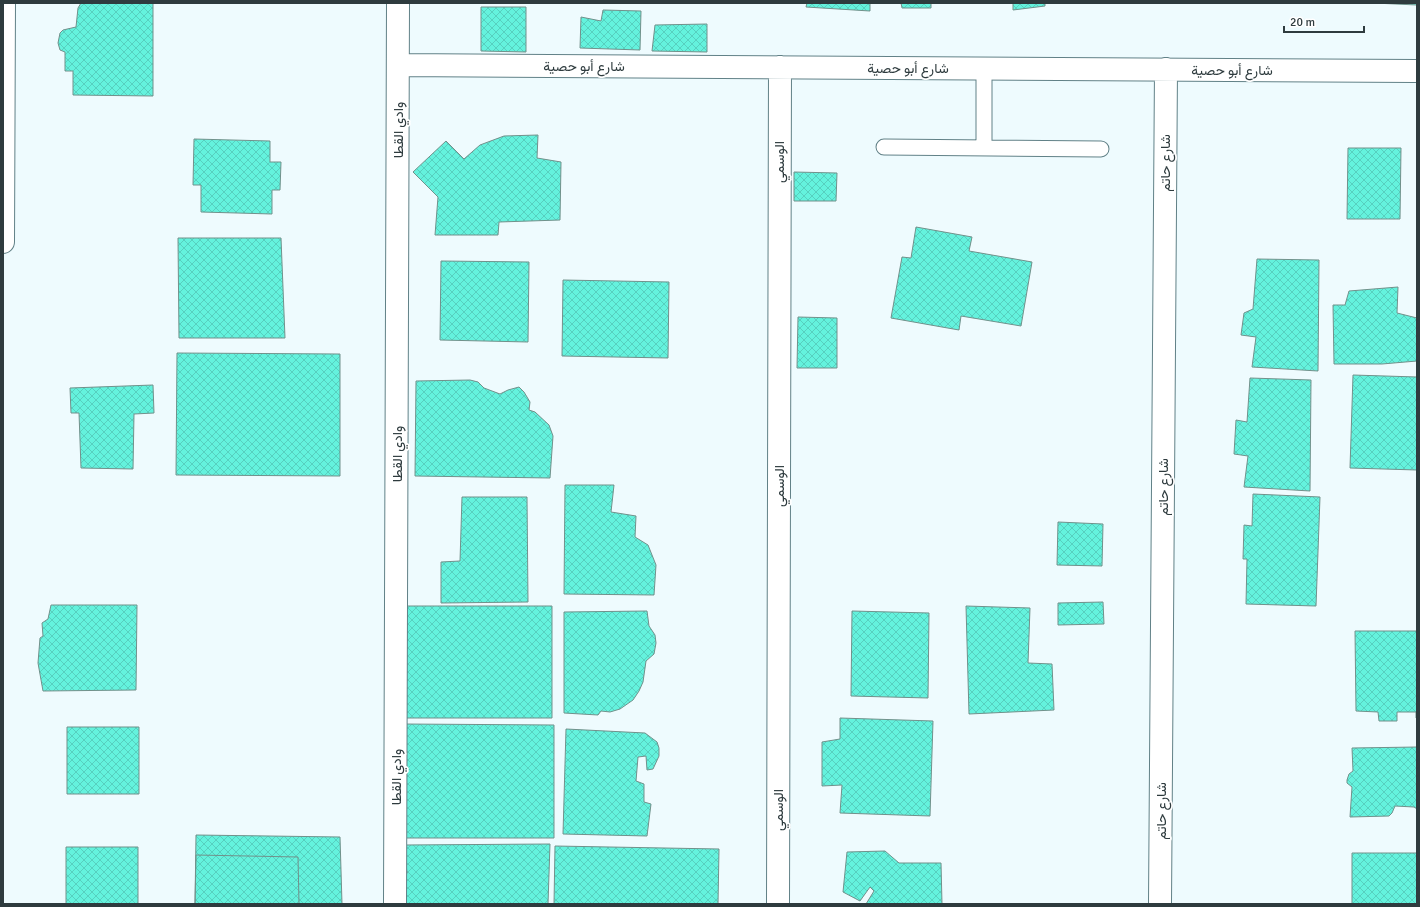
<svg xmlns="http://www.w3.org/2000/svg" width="1420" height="907" viewBox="0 0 1420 907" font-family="Signika,Vazirmatn,sans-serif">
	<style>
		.building { fill: url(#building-cross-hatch); stroke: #71918b }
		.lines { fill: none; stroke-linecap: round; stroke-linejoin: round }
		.service-casing { stroke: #618187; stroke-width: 17 }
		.minor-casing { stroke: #618187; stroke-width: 24 }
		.service { stroke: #fff; stroke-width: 15 }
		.minor { stroke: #fff; stroke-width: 22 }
		.labels { text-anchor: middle; stroke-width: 3.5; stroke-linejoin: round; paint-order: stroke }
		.street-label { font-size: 14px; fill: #2e3b3e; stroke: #fff }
	</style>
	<defs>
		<pattern id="building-cross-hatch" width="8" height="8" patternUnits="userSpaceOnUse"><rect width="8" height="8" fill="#64f2dd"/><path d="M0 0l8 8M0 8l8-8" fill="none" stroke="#57d0bf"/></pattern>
	</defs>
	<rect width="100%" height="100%" fill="#eefbfe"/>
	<!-- building -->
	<path class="building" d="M81,3H153V96L73,95V71H65V52L60,50L58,43L60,33L63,30L76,27L78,8Z
		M807,3H870V11L806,7Z
		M901,3H931V8H902Z
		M1013,3H1045V6L1013,10Z
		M1374,3H1417V5Z
		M481,7H526V52L481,51Z
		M603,10L641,11L640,50L580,48L581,17L601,21Z
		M707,24V52L652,51L655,25Z
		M538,135L537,158L561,162L560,220L499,222L498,235H435L438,197L413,172L446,141L464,159L480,145L504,136Z
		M194,139L270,141V162H281L280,190H272V214L201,212V185H193Z
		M1348,148H1401L1400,219H1347Z
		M794,172L837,173L836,201H794Z
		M916,227L972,237L969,251L1032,262L1021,326L961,316L959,330L891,318L902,257L911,258Z
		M178,238H281L285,338H179Z
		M1257,259L1319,260L1318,371L1252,367L1256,337L1241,335L1244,313L1253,309Z
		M441,261L529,262L528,342L440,340Z
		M563,280L669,282L668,358L562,356Z
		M1398,287L1397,313L1417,318V361L1382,364H1334L1333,305H1345L1349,291Z
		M798,317L837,318V368H797Z
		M177,353L340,354V476L176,475Z
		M1353,375L1417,377V470L1350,468Z
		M1250,378L1311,380L1310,491L1244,487L1248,456L1234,454L1236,420L1247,422Z
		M470,380L478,382L484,388L500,394L508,390L519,387L524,392L530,402L529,410L535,412L549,425L553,436L550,478L415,476L416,381Z
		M153,385L154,413L134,414L133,469L81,468L79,413H71L70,388Z
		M565,485H614L611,512L636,516L635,537L648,545L656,565L654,595L564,594Z
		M1253,494L1320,497L1316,606L1246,604L1247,559H1243L1244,525L1252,526Z
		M462,497H527L528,602L441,603V562L460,561Z
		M1058,522L1103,524L1102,566L1057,565Z
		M1103,602L1104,624L1058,625V603Z
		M51,605H137L136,690L43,691L38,663L40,638L43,636L42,623L48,619Z
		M399,606H552V718H399Z
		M966,606L1030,608L1028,663L1052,664L1054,710L969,714Z
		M647,611L649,626L655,635L656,643L654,654L646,661L643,682L639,691L633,700L620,709L610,712L601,711L598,715L564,713V612Z
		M852,611L929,613L928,698L851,696Z
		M1355,631H1417V718H1416V712H1397V721H1379L1378,712L1356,711Z
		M840,718L933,721L930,816L840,813L842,785L822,786V742L840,739Z
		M404,724L554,725V838H404Z
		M67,727H139V794H67Z
		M566,729L645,733L657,742L659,748V756L653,769L647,770L646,756L638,757L636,781L644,784V802L651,804L647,836L563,834Z
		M1417,747V809L1414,807L1395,806L1392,813L1389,816L1350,817L1352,787L1347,783V780L1349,774L1353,771L1352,748Z
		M196,835L340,837L342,904H195Z
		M550,844L548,904H407L397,897L401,884L407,873L404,845Z
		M555,846L719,849L718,904H554Z
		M66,847H138V904H66Z
		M885,851L899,863H941L942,904H866L874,891L870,887L860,901L843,892L847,852Z
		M1352,853H1417V904H1352Z
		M196,855L298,857L299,904H195Z"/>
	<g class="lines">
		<!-- service casing -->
		<g class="service-casing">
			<path id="service" d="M984,68V148
				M884,147L1101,149"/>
		</g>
		<!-- minor casing -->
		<g class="minor-casing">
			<path id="minor" d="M398,65L1417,71
				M3,242L4,3
				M395,904L398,3
				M778,904L780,67
				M1160,904L1166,69"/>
		</g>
		<!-- service -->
		<use href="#service" class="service"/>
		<!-- minor -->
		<use href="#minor" class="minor"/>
	</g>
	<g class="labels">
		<!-- street labels -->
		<g class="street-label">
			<text x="584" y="71">شارع أبو حصية</text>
			<text x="908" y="73">شارع أبو حصية</text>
			<text x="1232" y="75">شارع أبو حصية</text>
			<text transform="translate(398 130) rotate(-90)" y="5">وادي القطا</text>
			<text transform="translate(779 162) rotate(-90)" y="5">الوسمي</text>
			<text transform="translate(1165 163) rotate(-90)" y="5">شارع حاتم</text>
			<text transform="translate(397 454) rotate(-90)" y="5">وادي القطا</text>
			<text transform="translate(779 486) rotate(-90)" y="5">الوسمي</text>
			<text transform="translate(1163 487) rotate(-90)" y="5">شارع حاتم</text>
			<text transform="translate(396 777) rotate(-90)" y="5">وادي القطا</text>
			<text transform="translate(778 810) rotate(-90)" y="5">الوسمي</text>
			<text transform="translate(1161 811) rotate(-90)" y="5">شارع حاتم</text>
		</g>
	</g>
	<!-- border -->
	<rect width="1420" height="907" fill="none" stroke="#2e3b3e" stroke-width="8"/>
	<!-- scale -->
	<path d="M1284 26v6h80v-6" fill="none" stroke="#2e3b3e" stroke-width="2"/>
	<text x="1290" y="26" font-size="12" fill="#2e3b3e" stroke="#ffffff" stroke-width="3" paint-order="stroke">20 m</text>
</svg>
